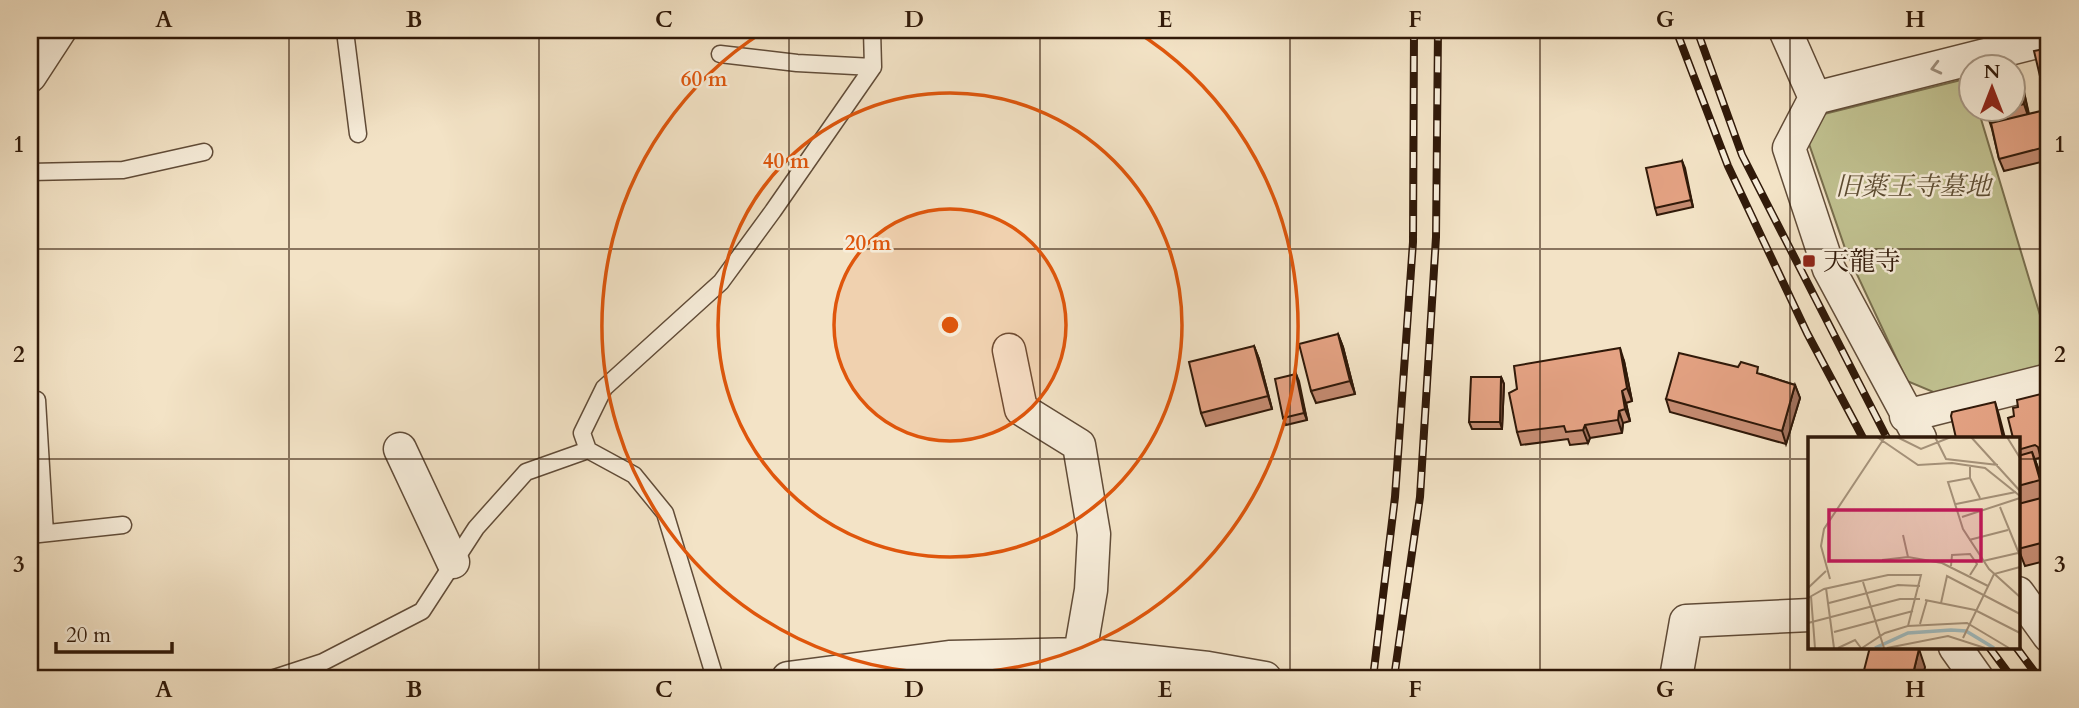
<svg xmlns="http://www.w3.org/2000/svg" width="2079" height="708" viewBox="0 0 2079 708" font-family="Cardo,'Noto Serif JP',serif">
	<style>
		.green { fill: #c1c291; stroke: #786e4d; stroke-width: 2 }
		.lines { fill: none; stroke-linecap: round; stroke-linejoin: round }
		.service-casing { stroke: #614c38; stroke-width: 19 }
		.minor-casing { stroke: #614c38; stroke-width: 35 }
		.service { stroke: #f7edda; stroke-width: 16 }
		.minor { stroke: #f7edda; stroke-width: 32 }
		.rail-casing { stroke: #301909; stroke-width: 8 }
		.rail { stroke: #f7edda; stroke-width: 5; stroke-dasharray: 16; stroke-linecap: butt }
		.wall { fill: #c48b71; stroke: #301909; stroke-width: 2 }
		.shaded-wall { fill: #a0715c; stroke: #301909; stroke-width: 2 }
		.building { fill: #e4a283; stroke: #301909; stroke-width: 2 }
		.oneway { stroke: #9d8e7c }
		.grid { fill: none; stroke: #301909; stroke-width: 2; stroke-opacity: 0.55 }
		.ring { fill: none; stroke: #df560c; stroke-width: 3.5 }
		.poi-dot { fill: #8f2418; stroke: #f7edda; stroke-width: 2.5 }
		.labels { text-anchor: middle; stroke-width: 5; stroke-linejoin: round; paint-order: stroke }
		.park-label { font-size: 26px; font-style: italic; fill: #5c4c32; stroke: #f7edda }
		.poi-label { font-size: 26px; fill: #301909; stroke: #f7edda; text-anchor: start }
		.inset-river { fill: none; stroke: #a0bbbf; stroke-width: 3.5 }
		.inset-road { fill: none; stroke: #a5927a; stroke-width: 2 }
		.view { fill: #c2185b; fill-opacity: 0.15; stroke: #c2185b; stroke-width: 3.5 }
		.inset-edge { fill: none; stroke: #301909; stroke-width: 3.5 }
		.centre { fill: #df560c; stroke: #f7edda; stroke-width: 3.5 }
		.ring-label { font-size: 21px; text-anchor: middle; font-weight: bold; fill: #df560c; stroke: #f7edda; stroke-width: 5; stroke-linejoin: round; paint-order: stroke }
		.neatline { fill: none; stroke: #301909; stroke-width: 2.5 }
		.grid-label { font-size: 23px; text-anchor: middle; font-weight: bold; fill: #301909 }
	</style>
	<rect width="100%" height="100%" fill="#f3e3c6"/>
	<filter id="stains"><feTurbulence type="fractalNoise" baseFrequency=".00286" numOctaves="4"/><feColorMatrix values="0 0 0 0 .2 0 0 0 0 .09 0 0 0 0 .02 0 0 0 .5 -.17"/></filter>
	<radialGradient id="worn" r=".72"><stop offset=".6" stop-color="#630" stop-opacity="0"/><stop offset="1" stop-color="#630" stop-opacity=".3"/></radialGradient>
	<!-- green -->
	<path class="green" d="M1969,78L1970,108L1978,109L2049,345V364L1938,394L1907,381L1846,251L1808,141L1824,114Z"/>
	<g class="lines">
		<!-- service casing -->
		<g class="service-casing">
			<path id="service" d="M342,30L345,31L358,134
				M720,54L797,63L873,67
				M30,172L123,170L204,152
				M37,400L45,533
				M30,535L123,525
				M274,678L323,662L422,611L476,528L526,472L588,450
				M715,678L665,513L634,475L588,450L582,433L604,388L721,282L773,211L873,67L872,30"/>
		</g>
		<!-- minor casing -->
		<g class="minor-casing">
			<path id="minor" d="M1785,30L1815,98L1789,148L1829,269L1920,438
				M30,76L60,30
				M1815,98L2049,39
				M1009,350L1021,409L1079,445L1094,534L1091,590L1080,654
				M1906,416L2049,380
				M400,449L453,562
				M2018,593L2049,636
				M1955,647L1977,678
				M788,678L949,657L1080,654L1208,668L1265,678
				M1676,678L1686,621L1810,615"/>
		</g>
		<!-- service -->
		<use href="#service" class="service"/>
		<!-- minor -->
		<use href="#minor" class="minor"/>
		<!-- rail casing -->
		<g class="rail-casing">
			<path id="rail" d="M1676,30L1728,166L1807,333L1863,438
				M1697,30L1742,155L1887,438
				M1989,647L2012,678
				M2016,647L2039,678
				M1373,678L1395,497L1413,242L1414,30
				M1394,678L1420,497L1436,237L1438,30"/>
		</g>
		<!-- rail -->
		<use href="#rail" class="rail"/>
	</g>
	<!-- wall -->
	<path class="wall" d="M2012,76L2024,92L2029,114L2049,122V160L2004,171L1999,159L1992,129L1985,108H2012Z
		M1682,161L1693,207L1657,215L1655,208Z
		M1338,334L1343,347L1355,394L1316,403L1311,391Z
		M1254,346L1259,359L1272,409L1206,426L1201,413Z
		M1624,361L1632,401L1626,403L1630,421L1623,423L1622,433L1590,438L1588,443L1570,445L1568,439L1521,445L1517,432Z
		M1296,374L1307,420L1286,425L1283,418Z
		M1761,374L1795,385L1800,398L1786,444L1670,412L1666,399Z
		M1501,377L1504,384L1502,429H1472L1469,422Z
		M2049,392V491L2041,459L2039,458L2035,459L2046,497L2049,496V560L2025,566L2018,548V438L2014,416L2018,407Z"/>
	<!-- shaded-wall -->
	<path class="shaded-wall" d="M2018,74L2024,92L2030,122L2024,104Z
		M1682,161L1685,168L1693,207L1691,200Z
		M1338,334L1343,347L1355,394L1350,381Z
		M1254,346L1259,359L1272,409L1268,396Z
		M1620,348L1624,361L1632,401L1627,388Z
		M1296,374L1299,381L1307,420L1304,413Z
		M1501,377L1504,384L1502,429L1500,422Z
		M1795,385L1800,398L1786,444L1782,431Z
		M1622,391L1626,403L1630,421L1625,409Z
		M1995,402L1999,415L2005,438H2003Z
		M1619,411L1623,423L1622,433L1618,420Z
		M1585,425L1590,438L1588,443L1583,430Z
		M2032,452L2039,470L2046,498L2040,480Z
		M1919,649L1925,667L1923,678H1912Z"/>
	<!-- building -->
	<path class="building" d="M2049,48V114L2034,51Z
		M2004,58L2006,66H1974Z
		M2018,74L2024,104L2012,107V76Z
		M1985,108H2008L1988,113Z
		M2045,110L2049,126V146L1999,159L1991,123Z
		M1682,161L1691,200L1655,208L1646,168Z
		M1338,334L1350,381L1311,391L1299,344Z
		M1254,346L1268,396L1201,413L1189,362Z
		M1620,348L1627,388L1622,391L1625,409L1619,411L1618,420L1585,425L1583,430L1566,432L1564,426L1517,432L1509,393L1517,389L1514,366Z
		M1679,353L1738,367L1741,362L1758,367L1757,373L1795,385L1782,431L1666,399Z
		M1296,374L1304,413L1283,418L1275,379Z
		M1471,377H1501L1500,422H1469Z
		M2049,392V490L2038,447L2035,445L2018,450V438H2013L2008,418L2014,416L2013,408L2018,407L2017,400Z
		M1995,402L2003,438H1956L1951,416L1952,412Z
		M2032,452L2040,480L2018,486V456Z
		M2049,496V541L2018,549V504Z
		M1870,647H1908L1919,649L1912,678H1862Z"/>
	<!-- one-way arrows -->
	<defs><path id="oneway-chevron" d="M-2-3.5L2.5 0L-2 3.5" fill="none" stroke-width="1.6" stroke-linecap="round" stroke-linejoin="round" transform="scale(1.75)"/></defs>
	<use class="oneway" href="#oneway-chevron" transform="translate(1936 68) rotate(166)"/>
	<!-- grid -->
	<path class="grid" d="M289,30V678M539,30V678M789,30V678M1040,30V678M1290,30V678M1540,30V678M1790,30V678M30,249H2049M30,459H1810M2018,459H2049"/>
	<!-- distance rings -->
	<circle cx="950" cy="325" r="116" fill="#df560c" fill-opacity=".12"/>
	<g class="ring">
		<circle cx="950" cy="325" r="116"/>
		<circle cx="950" cy="325" r="232"/>
		<path d="M1134 30A348 348 0 1 1 766 30"/>
	</g>
	<!-- markers -->
	<rect class="poi-dot" x="1802" y="254" width="14" height="14" rx="3.5"/>
	<g class="labels">
		<!-- park labels -->
		<g class="park-label">
			<text x="1913" y="195">旧薬王寺墓地</text>
		</g>
		<!-- poi labels -->
		<g class="poi-label">
			<text x="1823" y="270">天龍寺</text>
		</g>
	</g>
	<!-- overview -->
	<g transform="translate(1808 437)">
		<rect width="212" height="212" fill="#f3e3c6"/>
		<path class="inset-river" d="M67,211L100,196L143,193L158,194L186,211"/>
		<path class="inset-road" d="M69,0L110,28L144,26L177,31L212,59M89,0L113,12L143,0M127,0L138,22L190,28M163,0L212,54M199,0L212,21M162,28V41L172,61M162,41L140,45L155,92L181,132L212,160M148,67L208,55M192,70L212,119M154,80L212,61M95,98L100,120M161,103L200,93M74,123L100,120L134,126L180,149M175,124L210,116M143,129L144,118L162,117L169,127L162,138M22,142L13,109L16,92L77,0M55,145L76,211M0,151L18,134M18,151L26,211M3,159L7,211M0,161L16,152L80,138H113L100,189L77,196L54,211M117,163L167,173L212,196M21,166L90,148L112,149M133,166L139,139L212,177M0,183L1,211M0,186L92,162H112M112,187L119,163M100,189L159,186L201,211M26,195L105,174M155,201L186,137L212,130M30,211L47,203L53,211M79,211L140,199L177,211"/>
		<path class="view" d="M21,73H173V124H21Z"/>
		<rect width="212" height="212" class="inset-edge"/>
	</g>
	<circle cx="950" cy="325" r="10" class="centre"/>
	<g class="ring-label">
		<text x="704" y="86">60 m</text>
		<text x="786" y="168">40 m</text>
		<text x="868" y="250">20 m</text>
	</g>
	<!-- margin -->
	<rect width="2079" height="708" fill="none" stroke="#f3e3c6" stroke-width="77"/>
	<!-- north arrow -->
	<g transform="translate(1992 88)"><circle r="33" fill="#f7edda" stroke="#a79886" stroke-width="2"/>
	<path d="M0-5L12 26L0 18L-12 26Z" fill="#8f2418"/>
	<text y="-10" font-size="19" font-weight="bold" text-anchor="middle" fill="#301909">N</text>
	</g>
	<!-- scale -->
	<path d="M56 642v10h116v-10" fill="none" stroke="#301909" stroke-width="3.5"/>
	<text x="66" y="642" font-size="21" fill="#301909" stroke="#f7edda" stroke-width="5" paint-order="stroke">20 m</text>
	<rect x="38" y="38" width="2002" height="632" class="neatline"/>
	<g class="grid-label">
		<text x="164" y="27">A</text>
		<text x="414" y="27">B</text>
		<text x="664" y="27">C</text>
		<text x="914" y="27">D</text>
		<text x="1165" y="27">E</text>
		<text x="1415" y="27">F</text>
		<text x="1665" y="27">G</text>
		<text x="1915" y="27">H</text>
		<text x="19" y="152">1</text>
		<text x="2060" y="152">1</text>
		<text x="19" y="362">2</text>
		<text x="2060" y="362">2</text>
		<text x="19" y="572">3</text>
		<text x="2060" y="572">3</text>
		<text x="164" y="697">A</text>
		<text x="414" y="697">B</text>
		<text x="664" y="697">C</text>
		<text x="914" y="697">D</text>
		<text x="1165" y="697">E</text>
		<text x="1415" y="697">F</text>
		<text x="1665" y="697">G</text>
		<text x="1915" y="697">H</text>
	</g>
	<rect width="100%" height="100%" filter="url(#stains)"/>
	<rect width="100%" height="100%" fill="url(#worn)"/>
</svg>
